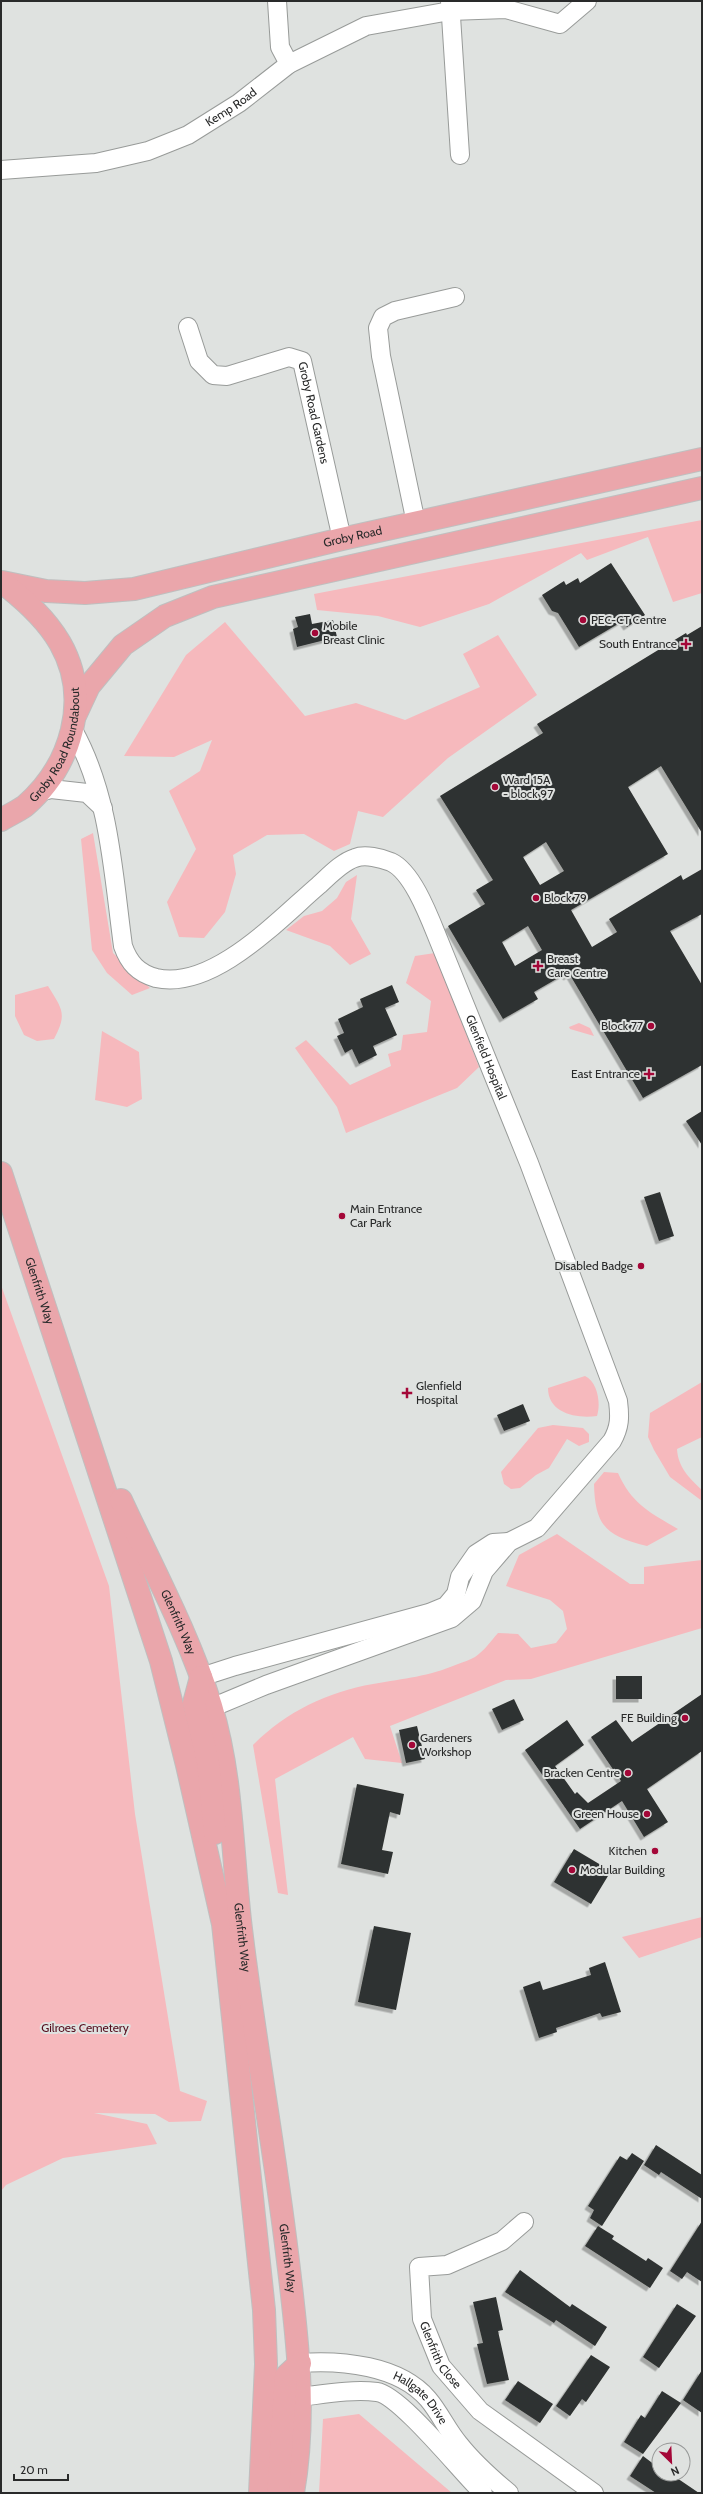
<svg xmlns="http://www.w3.org/2000/svg" width="703" height="2494" viewBox="0 0 703 2494" font-family="Cabin,sans-serif">
	<style>
		.green { fill: #f6b9bd }
		.building { fill: #2f3230; fill-rule: evenodd; filter: url(#shadow) }
		.lines { fill: none; stroke-linecap: round; stroke-linejoin: round }
		.minor-casing { stroke: #989b99; stroke-width: 20 }
		.trunk-casing { stroke: #bfbfbf; stroke-width: 24 }
		.minor { stroke: #fff; stroke-width: 18 }
		.trunk { stroke: #eaa6ab; stroke-width: 22 }
		.poi-dot { fill: #a40738; stroke: #dfe2e0; stroke-width: 1.5 }
		.labels { text-anchor: middle; stroke-width: 4; stroke-linejoin: round; paint-order: stroke }
		.street-label { font-size: 12px; fill: #292a2a; stroke: #dfe2e0 }
		.poi-label { font-size: 12px; fill: #292a2a; stroke: #dfe2e0; text-anchor: start }
		.park-label { font-size: 12px; fill: #540c1c; stroke: #dfe2e0 }
	</style>
	<defs>
		<filter id="shadow"><feDropShadow dx="-3.5" dy="3.5" stdDeviation="0" flood-color="#0004"/></filter>
	</defs>
	<rect width="100%" height="100%" fill="#dfe2e0"/>
	<!-- green -->
	<path class="green" d="M702,520V593L673,602L648,537L587,560L581,553L489,604L420,627L378,616L317,610L314,594Z
		M225,622L305,716L356,703L405,720L480,687L463,654L498,635L537,695L448,758L383,817L358,811L350,844L334,851L304,834L267,835L233,855L236,874L225,912L204,938L179,937L167,902L196,849L169,791L200,771L212,740L174,757L124,756L186,655Z
		M93,833L113,953L150,988L132,995L107,973L92,950L81,839Z
		M357,875L351,919L371,954L350,965L330,946L286,930L304,916L322,911L337,898L346,882Z
		M435,953L479,1067L457,1088L346,1133L337,1107L295,1048L306,1040L350,1085L391,1066L388,1054L401,1050L403,1035L427,1032L431,1001L406,983L415,956Z
		M48,986C63,1010 67,1014 54,1039L37,1041L24,1035L15,1016V995Z
		M579,1023L590,1028L594,1036L570,1029L569,1027Z
		M102,1031L139,1052L142,1099L127,1107L95,1100Z
		M1,1285L109,1586L135,1814L180,2091L207,2101L201,2121L169,2122L155,2114L94,2113L147,2124L157,2144L63,2158L6,2185L1,2191Z
		M585,1376C598,1382 601,1404 597,1416C576,1419 548,1413 548,1388Z
		M702,1382V1437L677,1449C678,1467 689,1478 702,1490V1501L670,1477L654,1450L648,1437L650,1413Z
		M553,1425L583,1428L589,1434V1442L579,1446L567,1439L549,1468L536,1475L520,1488L511,1489L504,1484L501,1472L538,1428Z
		M604,1472L618,1473C632,1504 649,1512 678,1529L647,1546C606,1536 595,1526 594,1484Z
		M557,1534L630,1584H644V1567L702,1560V1628L531,1679L506,1680L390,1726L402,1763L365,1759L353,1737L275,1779L288,1895L278,1893L253,1745C286,1712 327,1692 373,1684C406,1678 427,1677 458,1664C463,1662 470,1660 475,1657C484,1651 491,1641 498,1633L518,1634L531,1648L556,1643L567,1629L563,1611L550,1600L506,1586L519,1555Z
		M702,1917V1937L639,1958L622,1937Z
		M359,2414L452,2493H319L323,2419Z"/>
	<!-- building -->
	<path class="building" d="M611,563L645,615L627,627L623,621L579,647L558,613L552,611L542,595L564,581L566,585L578,578L580,583Z
		M310,614L312,624L333,620L337,637L297,647L293,629L298,627L295,617Z
		M702,626V833L661,766L628,787L668,854L571,910L592,947L617,932L609,919L681,875L683,880L702,869V914L670,931L702,985V1065L643,1098L570,975L567,977L565,974L534,992L538,999L503,1019L448,926L485,904L476,890L493,880L440,796L543,733L537,724L686,633L687,635ZM546,842L564,871L540,885L523,857ZM528,926L542,950L515,966L502,942Z
		M392,985L399,1002L385,1008L397,1035L373,1046L377,1055L359,1064L352,1049L345,1053L337,1036L344,1033L338,1019L363,1007L360,999Z
		M702,1111V1145L686,1121Z
		M660,1192L674,1236L659,1241L644,1197Z
		M523,1404L530,1421L504,1431L497,1415Z
		M616,1676H642V1699H616Z
		M702,1694V1751L647,1789L668,1822L644,1837L622,1801L580,1829L525,1750L567,1720L584,1745L555,1766L575,1794L577,1792L588,1803L621,1781L591,1737L616,1720L632,1742Z
		M514,1699L524,1720L502,1730L492,1709Z
		M417,1726L425,1759L406,1763L399,1730Z
		M357,1784L404,1794L400,1815L390,1812L382,1850L393,1852L388,1874L341,1864Z
		M574,1849L611,1871L591,1904L554,1882Z
		M374,1926L411,1933L396,2010L358,2002Z
		M605,1962L621,2012L602,2017L600,2013L556,2028L557,2032L539,2038L523,1987L540,1981L543,1990L591,1975L589,1968Z
		M656,2145L702,2175V2199L661,2172L659,2175L644,2165Z
		M632,2153L644,2161L602,2226L590,2218L594,2210L588,2206L620,2156L627,2160Z
		M702,2221V2282L687,2272L682,2279L670,2271Z
		M598,2226L614,2236L612,2239L646,2261L648,2258L663,2268L650,2288L585,2246Z
		M520,2270L570,2307L572,2304L607,2327L595,2346L556,2320L554,2323L505,2292Z
		M496,2297L503,2330L498,2331L509,2380L487,2384L477,2344L483,2343L473,2302Z
		M677,2304L696,2316L659,2368L643,2357Z
		M591,2355L610,2367L586,2402L582,2399L570,2416L556,2406Z
		M702,2370V2413L683,2400Z
		M518,2381L553,2404L540,2423L505,2400Z
		M662,2391L681,2403L643,2454L624,2442L641,2415L645,2418Z
		M643,2456L659,2468V2474H671L699,2493H656L630,2476Z"/>
	<g class="lines">
		<!-- minor casing -->
		<g class="minor-casing">
			<g id="minor">
				<path d="M277,1L280,47L289,64"/>
				<path d="M450,1L460,155"/>
				<path id="s1" d="M1,170L96,163L148,151L188,135L239,103L289,64L366,26L450,11L506,9L560,24L587,1"/>
				<path id="s2" d="M188,327L199,361L213,375L227,376L289,357L302,361L342,539"/>
				<path d="M416,523L381,356L378,328L383,317L395,311L455,297"/>
				<path id="s3" d="M73,730C110,796 113,873 123,946C129,963 138,973 156,978C213,991 279,919 319,885C329,876 342,862 355,858C365,854 381,858 391,862C413,872 430,919 439,941L529,1163L618,1401C620,1417 620,1427 612,1441L537,1528L509,1542L484,1571L472,1601L452,1618L266,1685L211,1708"/>
				<path d="M39,792L51,789L87,793L103,808"/>
				<path d="M201,1677L235,1666L429,1613L446,1606L456,1594L460,1577L476,1554L493,1543L509,1542"/>
				<path id="s4" d="M524,2222L502,2241L447,2265L419,2267L422,2319L441,2366L480,2411L594,2493"/>
				<path id="s5" d="M300,2363C341,2360 399,2365 428,2399C440,2413 447,2430 459,2444C474,2463 491,2478 509,2493"/>
				<path d="M300,2397C325,2394 352,2389 377,2392C400,2395 462,2473 483,2493"/>
			</g>
		</g>
		<!-- trunk casing -->
		<g class="trunk-casing">
			<g id="trunk">
				<path id="s6" d="M2,582L46,591L85,593L134,589L342,539L702,459"/>
				<path d="M75,716L89,686L123,645L165,616L213,597L702,488"/>
				<path id="s7" d="M1,820C9,815 18,811 25,806C71,766 92,699 60,643C46,619 26,601 4,584"/>
				<path id="s8" d="M1,1173L161,1661L187,1765L223,1924L264,2310L266,2364L260,2493"/>
				<path id="s9" d="M121,1500C152,1567 189,1635 211,1706C233,1778 232,1855 241,1929C254,2037 274,2145 287,2253C297,2333 307,2413 293,2493"/>
				<path d="M201,1677L194,1703L208,1762L215,1833"/>
				<path d="M278,2493L286,2376L300,2363"/>
			</g>
		</g>
		<!-- minor -->
		<use href="#minor" class="minor"/>
		<!-- trunk -->
		<use href="#trunk" class="trunk"/>
	</g>
	<!-- markers -->
	<g class="poi-dot">
		<circle cx="583" cy="620" r="4"/>
		<circle cx="315" cy="633" r="4"/>
		<path d="M684 638h4v4h4v4h-4v4h-4v-4h-4v-4h4z"/>
		<circle cx="495" cy="787" r="4"/>
		<circle cx="536" cy="898" r="4"/>
		<path d="M536 960h4v4h4v4h-4v4h-4v-4h-4v-4h4z"/>
		<circle cx="651" cy="1026" r="4"/>
		<path d="M647 1068h4v4h4v4h-4v4h-4v-4h-4v-4h4z"/>
		<circle cx="342" cy="1216" r="4"/>
		<circle cx="641" cy="1266" r="4"/>
		<path d="M405 1387h4v4h4v4h-4v4h-4v-4h-4v-4h4z"/>
		<circle cx="685" cy="1718" r="4"/>
		<circle cx="412" cy="1745" r="4"/>
		<circle cx="628" cy="1773" r="4"/>
		<circle cx="647" cy="1814" r="4"/>
		<circle cx="655" cy="1851" r="4"/>
		<circle cx="572" cy="1870" r="4"/>
	</g>
	<g class="labels">
		<!-- street labels -->
		<g class="street-label">
			<text dy="4" stroke="none"><textPath href="#s1" startOffset="243">Kemp Road</textPath></text>
			<text dy="4" stroke="none"><textPath href="#s2" startOffset="201">Groby Road Gardens</textPath></text>
			<text dy="4" stroke="none"><textPath href="#s6" startOffset="358">Groby Road</textPath></text>
			<text dy="4" stroke="none"><textPath href="#s7" startOffset="99">Groby Road Roundabout</textPath></text>
			<text dy="4" stroke="none"><textPath href="#s3" startOffset="767">Glenfield Hospital</textPath></text>
			<text dy="4" stroke="none"><textPath href="#s8" startOffset="124">Glenfrith Way</textPath></text>
			<text dy="4" stroke="none"><textPath href="#s9" startOffset="135">Glenfrith Way</textPath></text>
			<text dy="4" stroke="none"><textPath href="#s9" startOffset="459">Glenfrith Way</textPath></text>
			<text dy="4" stroke="none"><textPath href="#s9" startOffset="783">Glenfrith Way</textPath></text>
			<text dy="4" stroke="none"><textPath href="#s4" startOffset="210">Glenfrith Close</textPath></text>
			<text dy="4" stroke="none"><textPath href="#s5" startOffset="131">Hallgate Drive</textPath></text>
		</g>
		<!-- poi labels -->
		<g class="poi-label">
			<text x="591" y="624">PEC-CT Centre</text>
			<text x="323" y="630">Mobile<tspan x="323" dy="14">Breast Clinic</tspan></text>
			<text x="677" y="648" text-anchor="end">South Entrance</text>
			<text x="503" y="784">Ward 15A<tspan x="503" dy="14">- block 97</tspan></text>
			<text x="544" y="902">Block 79</text>
			<text x="547" y="963">Breast<tspan x="547" dy="14">Care Centre</tspan></text>
			<text x="643" y="1030" text-anchor="end">Block 77</text>
			<text x="640" y="1078" text-anchor="end">East Entrance</text>
			<text x="350" y="1213">Main Entrance<tspan x="350" dy="14">Car Park</tspan></text>
			<text x="633" y="1270" text-anchor="end">Disabled Badge</text>
			<text x="416" y="1390">Glenfield<tspan x="416" dy="14">Hospital</tspan></text>
			<text x="677" y="1722" text-anchor="end">FE Building</text>
			<text x="420" y="1742">Gardeners<tspan x="420" dy="14">Workshop</tspan></text>
			<text x="620" y="1777" text-anchor="end">Bracken Centre</text>
			<text x="639" y="1818" text-anchor="end">Green House</text>
			<text x="647" y="1855" text-anchor="end">Kitchen</text>
			<text x="580" y="1874">Modular Building</text>
		</g>
		<!-- park labels -->
		<g class="park-label">
			<text x="85" y="2032">Gilroes Cemetery</text>
		</g>
	</g>
	<!-- border -->
	<rect width="703" height="2494" fill="none" stroke="#292a2a" stroke-width="4"/>
	<!-- north arrow -->
	<g transform="translate(671 2462) rotate(156)"><circle r="19" fill="#dfe2e0" stroke="#969897"/>
	<path d="M0-3L7 15L0 10L-7 15Z" fill="#a40738"/>
	<text y="-6" font-size="11" font-weight="bold" text-anchor="middle" fill="#292a2a">N</text>
	</g>
	<!-- scale -->
	<path d="M14 2474v6h54v-6" fill="none" stroke="#292a2a" stroke-width="2"/>
	<text x="20" y="2474" font-size="12" fill="#292a2a" stroke="#dfe2e0" stroke-width="3" paint-order="stroke">20 m</text>
</svg>
